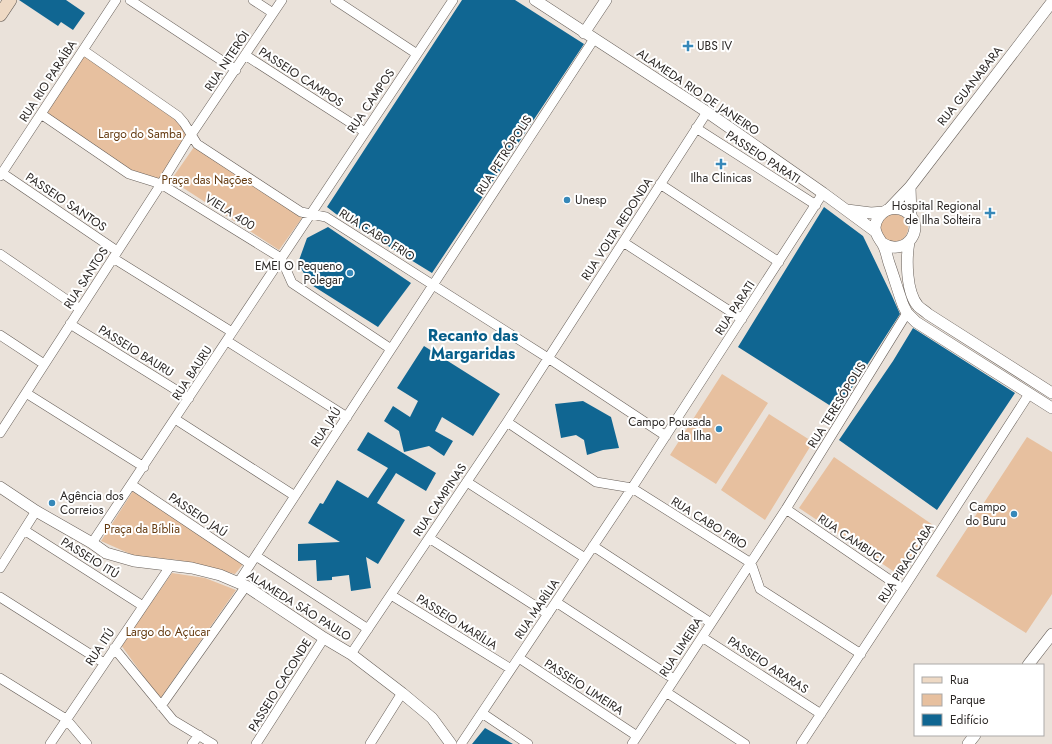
<svg xmlns="http://www.w3.org/2000/svg" width="1052" height="744" viewBox="0 0 1052 744" font-family="Jost,sans-serif">
	<style>
		.green { fill: #e7c09f }
		.building { fill: #106692 }
		.lines { fill: none; stroke-linecap: round; stroke-linejoin: round }
		.minor-casing { stroke: #68605a; stroke-width: 10 }
		.tertiary-casing { stroke: #68605a; stroke-width: 12 }
		.secondary-casing { stroke: #68605a; stroke-width: 14 }
		.minor { stroke: #fff; stroke-width: 9 }
		.tertiary { stroke: #fff; stroke-width: 11 }
		.secondary { stroke: #eed9c4; stroke-width: 13 }
		.poi-dot { fill: #3688b9; stroke: #fff; stroke-width: 1.5 }
		.labels { text-anchor: middle; stroke-width: 4; stroke-linejoin: round; paint-order: stroke }
		.poi-label { font-size: 12px; fill: #2c2826; stroke: #fff; text-anchor: end }
		.street-label { font-size: 12px; fill: #2c2826; stroke: #fff }
		.park-label { font-size: 12px; fill: #653b11; stroke: #fff }
		.district-label { font-size: 16px; font-weight: bold; fill: #075e89; stroke: #fff }
	</style>
	<rect width="100%" height="100%" fill="#eae2da"/>
	<!-- green -->
	<path class="green" d="M84,55L176,115L187,137L160,179L133,172L46,112Z
		M194,147L302,218L279,250L171,180Z
		M880 228a14 14 0 1 1 28 0a14 14 0 1 1-28 0Z
		M722,374L768,403L716,484L670,455Z
		M769,414L813,442L765,520L721,490Z
		M1027,437L1052,452V594L1026,633L936,576Z
		M834,457L933,525L899,575L799,508Z
		M133,491L244,563L235,574L178,560L135,556L101,541Z
		M172,573L205,578L236,590L160,699L121,645Z"/>
	<!-- building -->
	<path class="building" d="M19,0H66L85,13L73,30L61,22L58,26Z
		M462,0H515L584,44L432,273L336,214L327,207Z
		M824,207L863,236L892,296L900,314L871,359L837,410L738,347Z
		M328,227L411,283L378,327L310,284L298,263L307,238Z
		M913,328L1015,393L937,510L839,440L893,361Z
		M424,346L500,394L473,436L442,417L435,431L453,441L444,456L429,446L404,452L399,431L384,421L393,406L410,417L418,401L397,388Z
		M583,401L611,417L619,448L603,450L587,455L584,440L576,435L561,438L555,404Z
		M368,432L436,473L426,491L396,473L377,503L405,520L378,564L366,557L371,588L351,591L349,575L332,577V580L317,581L316,560L298,561V544L340,542L308,523L320,503L323,504L337,480L368,498L388,468L357,450Z
		M485,728L513,744H472Z"/>
	<g class="lines">
		<!-- minor casing -->
		<g class="minor-casing">
			<path id="minor" d="M130,0L236,70
				M253,0L273,13
				M335,0L417,54
				M83,50L178,116L184,123L197,144L301,212L326,217L548,358L666,436
				M245,55L365,132
				M41,114L129,174L161,184L281,258L292,283L391,349
				M696,128L816,205
				M2,173L117,251
				M0,176L116,0
				M660,184L779,262
				M623,242L742,319
				M0,254L80,309
				M113,258L232,332
				M70,324L189,398
				M0,335L44,364
				M227,341L347,417
				M26,393L144,467
				M175,419L295,496
				M507,422L596,482L632,488L751,563L760,589L861,654
				M0,433L161,184L191,135L282,0
				M467,482L585,558
				M132,485L250,564
				M786,509L903,589
				M24,530L143,606
				M429,538L548,614
				M92,543L453,0
				M593,546L711,623
				M256,556L368,629
				M0,568L36,511
				M238,583L594,39
				M391,595L511,669
				M0,597L104,663
				M556,602L674,679
				M702,637L821,714
				M114,648L173,720L213,744
				M351,654L507,422L707,112
				M519,658L637,736
				M0,678L66,719L87,744
				M666,692L745,744
				M161,706L246,586
				M482,713L528,744
				M50,744L171,565
				M192,744L199,735
				M256,744L324,638
				M370,744L402,693
				M461,744L632,488L823,193
				M632,744L786,509L907,313
				M801,744L903,589L1029,394"/>
		</g>
		<!-- tertiary casing -->
		<g class="tertiary-casing">
			<path id="tertiary" d="M535,0L707,112L823,193L876,232
				M584,33L606,0
				M910,187L911,216
				M889,209L910,187L1052,2
				M847,210L871,213L884,212
				M909,242C906,259 906,292 918,306C921,309 925,311 928,314L1052,393
				M882,243C907,259 928,225 905,211C900,208 893,208 887,210C881,213 876,219 875,227C875,234 879,238 882,243C886,249 887,257 889,263C894,277 898,291 903,305L907,313L916,322L1052,408
				M0,487L36,511L92,543L106,553L134,561L192,568L220,575L246,586L324,638L351,654L402,693L432,718L451,744
				M1028,665L1052,634
				M968,744L975,735"/>
		</g>
		<!-- secondary casing -->
		<g class="secondary-casing">
			<path id="secondary" d="M0,15L10,0"/>
		</g>
		<!-- minor -->
		<use href="#minor" class="minor"/>
		<!-- tertiary -->
		<use href="#tertiary" class="tertiary"/>
		<!-- secondary -->
		<use href="#secondary" class="secondary"/>
	</g>
	<!-- markers -->
	<g class="poi-dot">
		<path d="M686 40h4v4h4v4h-4v4h-4v-4h-4v-4h4z"/>
		<path d="M719 158h4v4h4v4h-4v4h-4v-4h-4v-4h4z"/>
		<circle cx="567" cy="200" r="4"/>
		<path d="M988 207h4v4h4v4h-4v4h-4v-4h-4v-4h4z"/>
		<circle cx="350" cy="273" r="4"/>
		<circle cx="719" cy="429" r="4"/>
		<circle cx="52" cy="503" r="4"/>
		<circle cx="1014" cy="514" r="4"/>
	</g>
	<g class="labels">
		<!-- poi labels -->
		<g class="poi-label">
			<text x="697" y="50" text-anchor="start">UBS IV</text>
			<text x="721" y="182" text-anchor="middle">Ilha Clinicas</text>
			<text x="575" y="204" text-anchor="start">Unesp</text>
			<text x="981" y="210">Hospital Regional<tspan x="981" dy="14">de Ilha Solteira</tspan></text>
			<text x="342" y="270">EMEI O Pequeno<tspan x="342" dy="14">Polegar</tspan></text>
			<text x="711" y="426">Campo Pousada<tspan x="711" dy="14">da Ilha</tspan></text>
			<text x="60" y="500" text-anchor="start">Agência dos<tspan x="60" dy="14">Correios</tspan></text>
			<text x="1006" y="511">Campo<tspan x="1006" dy="14">do Buru</tspan></text>
		</g>
		<!-- street labels -->
		<g class="street-label">
			<text transform="translate(227 61) rotate(-56)" y="4">RUA NITERÓI</text>
			<text transform="translate(301 77) rotate(33)" y="4">PASSEIO CAMPOS</text>
			<text transform="translate(48 81) rotate(-57)" y="4">RUA RIO PARAÍBA</text>
			<text transform="translate(970 86) rotate(-52)" y="4">RUA GUANABARA</text>
			<text transform="translate(698 92) rotate(34)" y="4">ALAMEDA RIO DE JANEIRO</text>
			<text transform="translate(371 101) rotate(-56)" y="4">RUA CAMPOS</text>
			<text transform="translate(504 155) rotate(-57)" y="4">RUA PETRÓPOLIS</text>
			<text transform="translate(763 157) rotate(33)" y="4">PASSEIO PARATI</text>
			<text transform="translate(66 202) rotate(34)" y="4">PASSEIO SANTOS</text>
			<text transform="translate(230 212) rotate(32)" y="4">VIELA 400</text>
			<text transform="translate(617 229) rotate(-57)" y="4">RUA VOLTA REDONDA</text>
			<text transform="translate(377 235) rotate(32)" y="4">RUA CABO FRIO</text>
			<text transform="translate(86 278) rotate(-57)" y="4">RUA SANTOS</text>
			<text transform="translate(735 308) rotate(-57)" y="4">RUA PARATI</text>
			<text transform="translate(136 351) rotate(32)" y="4">PASSEIO BAURU</text>
			<text transform="translate(192 373) rotate(-57)" y="4">RUA BAURU</text>
			<text transform="translate(837 405) rotate(-58)" y="4">RUA TERESÓPOLIS</text>
			<text transform="translate(326 427) rotate(-57)" y="4">RUA JAÚ</text>
			<text transform="translate(440 500) rotate(-56)" y="4">RUA CAMPINAS</text>
			<text transform="translate(198 515) rotate(34)" y="4">PASSEIO JAÚ</text>
			<text transform="translate(709 523) rotate(32)" y="4">RUA CABO FRIO</text>
			<text transform="translate(851 539) rotate(34)" y="4">RUA CAMBUCI</text>
			<text transform="translate(90 558) rotate(32)" y="4">PASSEIO ITÚ</text>
			<text transform="translate(906 563) rotate(-57)" y="4">RUA PIRACICABA</text>
			<text transform="translate(299 606) rotate(32)" y="4">ALAMEDA SÃO PAULO</text>
			<text transform="translate(537 609) rotate(-56)" y="4">RUA MARÍLIA</text>
			<text transform="translate(457 622) rotate(32)" y="4">PASSEIO MARÍLIA</text>
			<text transform="translate(100 647) rotate(-56)" y="4">RUA ITÚ</text>
			<text transform="translate(681 647) rotate(-57)" y="4">RUA LIMEIRA</text>
			<text transform="translate(768 665) rotate(33)" y="4">PASSEIO ARARAS</text>
			<text transform="translate(280 685) rotate(-58)" y="4">PASSEIO CACONDE</text>
			<text transform="translate(584 687) rotate(33)" y="4">PASSEIO LIMEIRA</text>
		</g>
		<!-- park labels -->
		<g class="park-label">
			<text x="140" y="138">Largo do Samba</text>
			<text x="207" y="184">Praça das Nações</text>
			<text x="142" y="533">Praça da Bíblia</text>
			<text x="168" y="636">Largo do Açúcar</text>
		</g>
		<!-- district labels -->
		<g class="district-label">
			<text x="473" y="341">Recanto das<tspan x="473" dy="18">Margaridas</tspan></text>
		</g>
	</g>
	<!-- legend -->
	<rect x="914" y="664" width="130" height="72" fill="#ffffff" stroke="#aba9a8"/>
	<rect x="922" y="677" width="20" height="6" fill="#eed9c4" stroke="#aba9a8"/>
	<text x="950" y="684" font-size="12" fill="#2c2826">Rua</text>
	<rect x="922" y="694" width="20" height="12" fill="#e7c09f" stroke="#aba9a8"/>
	<text x="950" y="704" font-size="12" fill="#2c2826">Parque</text>
	<rect x="922" y="714" width="20" height="12" fill="#106692" stroke="#aba9a8"/>
	<text x="950" y="724" font-size="12" fill="#2c2826">Edifício</text>
</svg>
